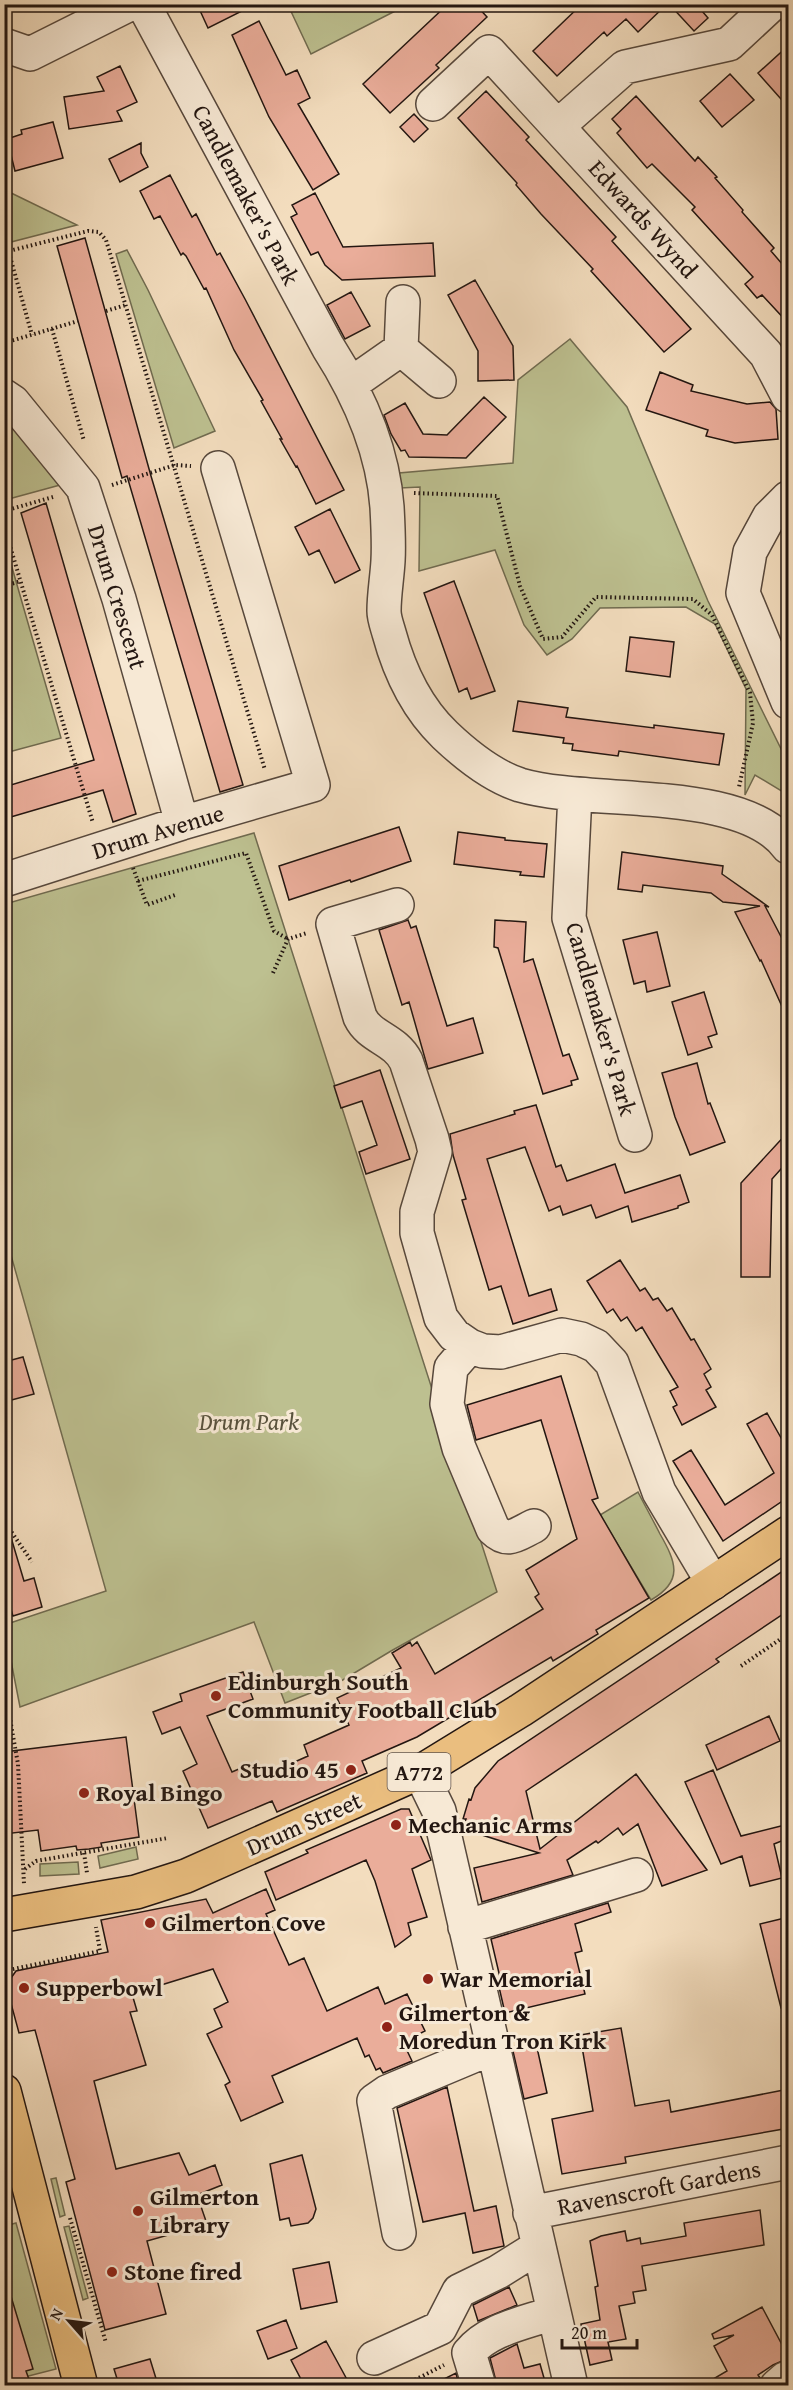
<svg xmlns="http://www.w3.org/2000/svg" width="793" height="2390" viewBox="0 0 793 2390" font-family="'Gentium Book Plus',serif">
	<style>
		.green { fill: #bdc090; stroke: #706b50; stroke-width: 1.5 }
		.building { fill: #eaad9a; stroke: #231611; stroke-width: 1.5 }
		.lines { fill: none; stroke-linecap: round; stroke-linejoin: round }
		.minor-casing { stroke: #57483c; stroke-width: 36 }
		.major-casing { stroke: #231611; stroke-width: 36 }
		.path { stroke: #231611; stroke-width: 4; stroke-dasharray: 1.5 3; stroke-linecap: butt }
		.minor { stroke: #f7e9d5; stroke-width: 33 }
		.major { stroke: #eabe7f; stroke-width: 33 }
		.poi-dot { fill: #8f2418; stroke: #f7e9d5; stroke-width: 2 }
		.labels { text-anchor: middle; stroke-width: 6; stroke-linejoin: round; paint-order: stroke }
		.shield { fill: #f7e9d5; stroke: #63554c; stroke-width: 1.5 }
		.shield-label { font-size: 22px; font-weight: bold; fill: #231611 }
		.street-label { font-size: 24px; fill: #231611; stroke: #f7e9d5 }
		.park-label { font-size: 24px; font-style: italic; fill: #59523d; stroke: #f7e9d5 }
		.poi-label { font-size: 24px; font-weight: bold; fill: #231611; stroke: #f7e9d5; text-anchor: start }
	</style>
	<rect width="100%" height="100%" fill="#f3ddbe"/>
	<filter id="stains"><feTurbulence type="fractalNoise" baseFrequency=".00333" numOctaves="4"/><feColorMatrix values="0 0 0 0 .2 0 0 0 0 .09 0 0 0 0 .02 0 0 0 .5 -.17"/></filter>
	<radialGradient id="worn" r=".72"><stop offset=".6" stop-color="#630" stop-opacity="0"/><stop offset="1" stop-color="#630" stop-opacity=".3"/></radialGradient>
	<!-- green -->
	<path class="green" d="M288,5H407L311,54Z
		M5,190L77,225L11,242L5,216Z
		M127,250L148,290L215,431L174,448L116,254Z
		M570,339L627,407L708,601L788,763V795L755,775L745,795L746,689L715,624L686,607L600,608L572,639L547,655L524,625L495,550L419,571L420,487L400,488L399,473L513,463L518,380Z
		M4,418L55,478L60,485L5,500Z
		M5,543L61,738L5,753H4Z
		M254,833L497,1592L391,1651L341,1681L285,1703L254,1622L20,1707L4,1625L106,1591L5,1234V904Z
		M638,1492C645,1506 653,1520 660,1534C676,1562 684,1581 651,1600L600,1515Z
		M136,1847L138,1859L100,1868L98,1856Z
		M78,1862L79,1874L40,1876V1864Z
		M56,2178L65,2215L60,2217L51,2179Z
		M16,2223L56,2369L5,2382V2226Z
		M69,2226L88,2298L83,2300L64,2227Z"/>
	<!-- building -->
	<path class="building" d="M197,4H256L208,28Z
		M448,4H475L487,17L436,65L439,68L390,113L363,84Z
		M582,4H667L638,32L626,19L607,36L604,32L557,76L533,51Z
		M669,4H696L708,18L694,31Z
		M259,21L286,75L297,70L310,98L298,104L339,174L313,190L269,117L232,35Z
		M789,45V108L758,73Z
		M120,66L137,102L117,111L122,121L69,129L64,97L104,91L97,77Z
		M730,74L754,100L722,127L700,101Z
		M486,91L529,137L526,140L616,237L612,241L691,329L664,352L591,271L593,269L541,214L516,185L517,183L458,118Z
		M636,96L695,161L698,157L717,177L715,178L743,210L742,212L774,248L771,251L789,272V324L762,295L757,298L745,284L753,277L692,210L695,207L652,164L647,168L617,133L621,129L612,119Z
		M414,114L428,129L414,142L400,127Z
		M53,122L63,158L15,171L7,139L22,134L21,130Z
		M141,143V153L148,167L120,182L109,159Z
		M170,175L192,217L196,214L217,255L220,253L245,299L344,490L316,504L297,466L296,467L280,439H282L261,401L263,400L234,350L206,288L204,289L186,256L183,253L181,255L160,216L154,219L140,191Z
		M315,193L343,247L433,243L435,276L342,280L325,265L318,252L311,255L291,217L297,214L292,205Z
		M85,238L151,476L243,785L220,792L127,476L122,478L57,246Z
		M475,280L513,346L514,380L478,381V351L448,295Z
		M351,292L370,326L345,339L327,305Z
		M660,372L693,385L691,391L747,404L770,402L776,409L778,439L735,443L706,436L708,430L646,410Z
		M484,397L506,417L466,458L409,457L405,450L401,451L391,434L384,415L405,403L423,434L447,435Z
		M46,503L136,814L113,822L103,790L4,819V787L94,760L21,513Z
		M330,509L360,570L335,583L319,550L309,555L295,527Z
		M454,581L495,691L471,699L467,688L459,692L424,593Z
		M630,637L674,642L670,677L626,671Z
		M518,701L568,708L566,717L654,728V725L724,734L719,765L619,751L618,756L572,750L573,744L563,743L564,738L513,731Z
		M399,827L411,861L351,882L350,880L289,900L279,866Z
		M458,832L505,838V840L547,844L544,877L520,875L521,872L454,864Z
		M622,852L723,866L722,874L769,907L765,906L789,952V1022L761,960L760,961L735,912L760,906L723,902L711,893L643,885L642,892L618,889Z
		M408,920L411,928L416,926L447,1026L473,1018L483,1053L428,1069L409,1002L402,1005L379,930Z
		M495,920L526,922L524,962L533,959L563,1056L569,1054L578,1079L571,1081L572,1085L543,1094L498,948L494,947Z
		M657,932L670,986L647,992L645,981L634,984L623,940Z
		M704,992L717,1034L708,1037L712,1047L688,1055L672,1002Z
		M697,1063L708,1104L710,1103L725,1142L690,1155L675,1117L662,1073Z
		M380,1070L410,1159L366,1174L359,1152L377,1145L362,1101L341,1108L334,1086Z
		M536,1105L556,1167L561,1165L567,1181L615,1164L625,1193L680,1175L689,1202L678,1206V1208L632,1222L628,1206L596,1218L591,1205L563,1215L560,1206L549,1211L525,1147L487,1159L529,1296L551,1289L557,1310L513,1324L501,1286L489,1290L462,1200L466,1199L453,1155L450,1134L515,1114L514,1111Z
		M789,1131V1160L772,1179L770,1277H741V1183Z
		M620,1260L640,1291L645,1288L653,1300L658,1298L667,1311L672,1308L691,1340L694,1339L711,1369L704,1374L711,1387L706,1390L716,1407L682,1425L673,1407L677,1405L670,1391L678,1387L642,1327L636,1331L627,1317L621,1321L613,1309L607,1313L587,1281Z
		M23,1357L34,1394L4,1402V1362Z
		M561,1376L598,1498L592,1500L649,1598L596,1630L598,1634L553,1661L551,1657L417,1737L362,1761L367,1773L277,1812L272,1801L208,1828L183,1771L197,1764L180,1727L162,1734L153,1712L182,1701L180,1694L243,1672L253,1699L207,1716L232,1772L255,1762L261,1777L308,1756L304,1745L349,1725L337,1698L401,1668L392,1653L410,1642L412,1646L417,1642L435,1674L543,1609L535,1597L539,1594L526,1570L577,1539L541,1420L476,1440L467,1405Z
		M767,1413L789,1452V1500L787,1498L723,1541L673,1461L691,1450L725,1505L774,1473L747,1424Z
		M4,1534H10L24,1581L34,1578L42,1607L13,1616L4,1587Z
		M789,1567V1610L716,1659L719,1662L526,1791L540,1849L636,1774L707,1870L662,1886L638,1824L623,1835L618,1828L598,1843L596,1841L567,1860L573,1875L482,1902L474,1868L539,1853L463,1829L466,1819H463L469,1799L471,1800L475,1788L498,1761Z
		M769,1716L780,1741L717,1770L706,1745Z
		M126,1737L139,1837L101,1843L102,1847L89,1849L77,1850L76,1846L41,1851L38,1830L4,1834V1752Z
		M713,1770L741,1836L789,1824V1838L774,1844L782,1878L750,1886L742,1856L721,1864L685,1782Z
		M401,1809H409L431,1860L412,1869L427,1917L408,1923L411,1935L395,1947L375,1881L366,1860L276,1900L265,1872L308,1853L306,1850Z
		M266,1889L275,1910L266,1914L289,1965L304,1958L327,2011L378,1987L385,2004L407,1994L425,2031L403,2042L412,2061L383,2073L380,2068L376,2070L369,2055L365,2057L357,2038L272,2076L283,2102L241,2121L225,2085L230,2082L207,2034L222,2027L214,2009L228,2002L213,1969L132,1994L137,2011L130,2012L146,2065L94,2081L116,2169L179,2153L189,2175L215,2165L222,2185L197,2195L207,2224L147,2241L166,2314L105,2330L66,2182L75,2179L35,2030L19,2033L6,1985L16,1971L108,1952L101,1920L206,1899L213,1913Z
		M608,1903L611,1912L575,1924L582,1951L575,1953L585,1994L505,2013L499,1987L502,1986L491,1939Z
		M789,1917V2007L781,2008L760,1924Z
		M621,2028L635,2106L669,2100L671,2112L789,2089V2128L625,2157L626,2163L562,2174L552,2119L593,2111L580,2035Z
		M536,2043L547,2093L524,2099L512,2047Z
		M447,2087L474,2211L496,2206L504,2246L473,2253L465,2213L423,2222L397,2108Z
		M302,2155L316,2209L313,2218L308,2223L291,2226L289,2218L280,2220L270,2164Z
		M760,2210L764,2245L642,2266L646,2290L633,2292L635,2303L619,2306L626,2339L608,2342L612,2360L590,2365L581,2324L600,2320L595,2287L598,2286L590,2241L601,2236L625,2231L627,2241L640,2238L641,2244L686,2236L684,2223Z
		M329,2262L337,2302L301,2309L293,2269Z
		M509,2287L517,2305L478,2321L473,2305Z
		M4,2293H10L33,2369L26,2371L31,2385H4Z
		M762,2307L789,2358L773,2365L758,2375L760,2378L745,2385H703L727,2371L714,2346L734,2335L714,2339L712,2334Z
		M286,2320L297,2348L268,2359L257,2331Z
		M326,2341L350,2385H304L291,2360Z
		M517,2344L524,2368L540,2364L546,2385H497L490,2358Z
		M150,2359L158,2385H119L114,2369Z
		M456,2373L459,2385H432Z"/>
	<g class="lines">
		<!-- minor casing -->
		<g class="minor-casing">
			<path id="minor" d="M143,4L328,347C358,394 383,450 387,507C388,525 389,544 388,561C387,578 384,595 384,611C384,618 387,626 389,633C399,670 417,708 445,735C466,755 492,776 520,785C592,806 743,785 788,847
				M4,45L30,54L130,4
				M433,104L489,52L766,354L788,396
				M558,126L625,67L729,44L772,4
				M401,349L403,302
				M351,384L401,349L439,381
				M4,396L13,402L83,488L119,599L182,823
				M788,498L769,517L750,552L743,593L788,702
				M575,794L569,918L635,1135
				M4,880L182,823L313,785L218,468
				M397,905L333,924L360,1017C370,1038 395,1039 406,1061L432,1139L435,1152L417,1212V1233L441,1318L454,1335L470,1346L483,1351L501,1352L562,1335L581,1339L596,1346L612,1363L659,1492L713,1583
				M470,1346L451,1368L447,1404L459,1448L493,1529C508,1544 517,1534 534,1526
				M420,1772L439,1811L571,2386
				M465,1927L636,1875
				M530,2213L788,2162
				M399,2233L374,2101L387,2092L492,2048
				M374,2358L440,2328L459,2291L498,2272L538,2247
				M479,2386L469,2353C488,2329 525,2323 553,2313
				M777,2386L785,2379"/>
		</g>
		<!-- major casing -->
		<g class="major-casing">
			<path id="major" d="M4,1915L136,1892L186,1876L420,1772L521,1710L788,1533
				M4,2091L81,2386"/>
		</g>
		<!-- path -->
		<path class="path" d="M4,235L32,335
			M9,251L88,231L99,232L106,240L265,770
			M106,311L126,305
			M52,329L84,441
			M4,343L78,321
			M112,485L175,465L191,466
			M414,493L497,496L520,586L543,639L562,637L596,597L693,599L712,615L750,693L753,723L739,787
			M4,511L53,497
			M4,526L93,823
			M4,586L21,581
			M133,868L147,905L175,895
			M138,881L246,853L274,931L288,939
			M273,973L288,939L307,933
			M4,1521L32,1562
			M741,1666L788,1634
			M4,1685L18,1764L24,1884
			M84,1853L87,1873
			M25,1869L36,1861L168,1838
			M4,1971L100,1951L96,1927
			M70,2218L106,2343
			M403,2386L444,2365"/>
		<!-- minor -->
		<use href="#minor" class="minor"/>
		<!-- major -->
		<use href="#major" class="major"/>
	</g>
	<!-- markers -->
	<g class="poi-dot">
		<circle cx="216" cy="1696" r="6"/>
		<circle cx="351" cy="1770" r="6"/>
		<circle cx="84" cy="1793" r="6"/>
		<circle cx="396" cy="1825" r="6"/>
		<circle cx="150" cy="1923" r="6"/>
		<circle cx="428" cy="1979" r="6"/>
		<circle cx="24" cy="1988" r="6"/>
		<circle cx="387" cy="2027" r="6"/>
		<circle cx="138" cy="2211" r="6"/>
		<circle cx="112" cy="2272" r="6"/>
	</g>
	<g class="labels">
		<!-- shield labels -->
		<rect class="shield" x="387.5" y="1753" width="63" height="38" rx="4.5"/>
		<g class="shield-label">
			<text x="419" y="1780">A772</text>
		</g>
		<!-- street labels -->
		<g class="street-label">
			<text transform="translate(246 195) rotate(62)" y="8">Candlemaker's Park</text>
			<text transform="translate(643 219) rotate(48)" y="8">Edwards Wynd</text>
			<text transform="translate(117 597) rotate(73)" y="8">Drum Crescent</text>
			<text transform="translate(158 832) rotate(-17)" y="8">Drum Avenue</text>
			<text transform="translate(601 1019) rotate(74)" y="8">Candlemaker's Park</text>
			<text transform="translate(304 1824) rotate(-24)" y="8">Drum Street</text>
			<text transform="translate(659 2188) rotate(-11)" y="8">Ravenscroft Gardens</text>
		</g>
		<!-- park labels -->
		<g class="park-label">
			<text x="249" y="1430">Drum Park</text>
		</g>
		<!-- poi labels -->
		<g class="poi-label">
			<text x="228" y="1690">Edinburgh South<tspan x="228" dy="28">Community Football Club</tspan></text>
			<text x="339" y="1778" text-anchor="end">Studio 45</text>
			<text x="96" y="1801">Royal Bingo</text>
			<text x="408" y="1833">Mechanic Arms</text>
			<text x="162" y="1931">Gilmerton Cove</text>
			<text x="440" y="1987">War Memorial</text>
			<text x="36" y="1996">Supperbowl</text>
			<text x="399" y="2021">Gilmerton &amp;<tspan x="399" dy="28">Moredun Tron Kirk</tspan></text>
			<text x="150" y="2205">Gilmerton<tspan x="150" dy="28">Library</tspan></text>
			<text x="124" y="2280">Stone fired</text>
		</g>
	</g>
	<!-- margin -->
	<rect width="793" height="2390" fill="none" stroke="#f3ddbe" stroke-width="24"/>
	<rect x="6" y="6" width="781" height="2378" fill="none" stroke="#231611" stroke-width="3"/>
	<rect x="12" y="12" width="769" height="2366" fill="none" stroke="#231611" stroke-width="1.5"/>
	<!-- north arrow -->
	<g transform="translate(69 2321) rotate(298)" stroke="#f7e9d5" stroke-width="4.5" paint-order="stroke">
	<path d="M0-4.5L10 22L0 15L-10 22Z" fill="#231611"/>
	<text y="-9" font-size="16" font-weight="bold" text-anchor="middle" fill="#231611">N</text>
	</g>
	<!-- scale -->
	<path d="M562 2339v9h75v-9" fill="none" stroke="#231611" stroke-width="3"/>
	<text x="571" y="2339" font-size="18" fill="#231611" stroke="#f7e9d5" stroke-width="4.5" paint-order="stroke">20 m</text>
	<rect width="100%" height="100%" filter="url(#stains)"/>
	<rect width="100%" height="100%" fill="url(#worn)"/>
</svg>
